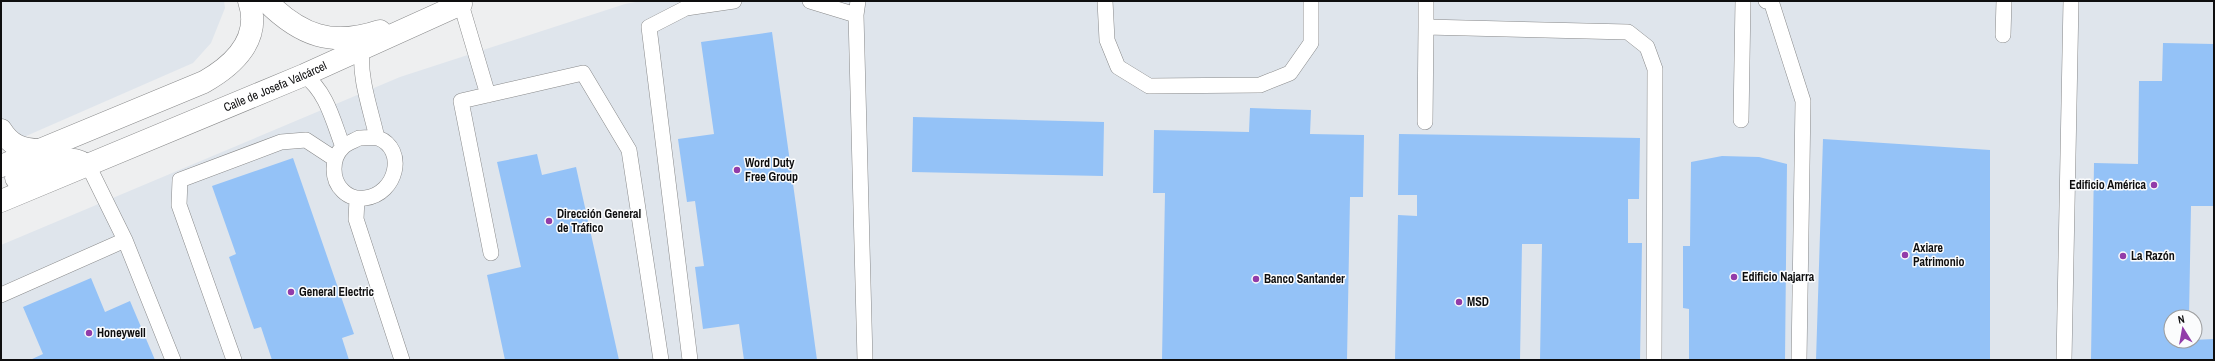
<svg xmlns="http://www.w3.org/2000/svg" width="2215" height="361" viewBox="0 0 2215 361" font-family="'Archivo Narrow',sans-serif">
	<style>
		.built { fill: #dfe5ec; fill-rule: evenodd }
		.building { fill: #94c2f7 }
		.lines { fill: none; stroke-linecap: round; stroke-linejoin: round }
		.lane-casing { stroke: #88898a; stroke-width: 16 }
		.street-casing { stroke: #88898a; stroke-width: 23 }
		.lane { stroke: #fff; stroke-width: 15 }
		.street { stroke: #fff; stroke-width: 22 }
		.poi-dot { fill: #923ca9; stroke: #fbfcfd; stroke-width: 1.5 }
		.labels { text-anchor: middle; stroke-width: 3; stroke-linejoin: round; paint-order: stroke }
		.street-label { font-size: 12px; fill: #0e0e0f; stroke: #fbfcfd }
		.poi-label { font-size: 12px; font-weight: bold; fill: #0e0e0f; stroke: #fbfcfd; text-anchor: start }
	</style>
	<rect width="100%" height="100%" fill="#eeeff0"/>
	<!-- built -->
	<path class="built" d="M1,1H224L225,8L211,43L193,63L1,147Z
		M641,1H2214V360H1V245L400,77L625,4ZM2171,317H2195V341H2171Z"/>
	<!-- building -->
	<path class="building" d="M772,32L798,220L817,360H744L739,324L703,329L695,267L704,266L695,201L687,202L678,139L714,134L701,42Z
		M2163,43L2214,44V206H2191L2189,317H2171V341L2214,339V360H2091L2094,163L2138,164L2139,81H2162Z
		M1250,108L1311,110L1310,134L1364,135L1363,197H1350L1347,360H1162L1165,193H1153L1154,130L1249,132Z
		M913,117L1104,122L1103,176L912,172Z
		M1399,134L1640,138L1639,199H1628V243H1642L1640,360H1540L1542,244H1522L1520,360H1395L1398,215L1417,216V195H1398Z
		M1823,139L1990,150V360H1816Z
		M537,154L542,175L576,167L619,360H505L487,275L521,267L497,162Z
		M1722,156L1759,157L1787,164L1785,360H1689V309L1683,308V246H1690L1691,162Z
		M293,158L354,334L342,338L349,360H272L261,327L254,329L229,257L236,254L212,186Z
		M91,278L105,312L130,301L155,360H30L43,354L23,307Z"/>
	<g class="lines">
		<!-- lane casing -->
		<g class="lane-casing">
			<path id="lane" d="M810,1L856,15L865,360
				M1105,1L1107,40L1118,67L1149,86L1260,85L1290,73L1311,43V1
				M1426,1V27L1628,32L1647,47L1655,69L1654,360
				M1766,1H1771L1803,101L1799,360
				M461,4L488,95
				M856,15L858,1
				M2003,35L2004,1
				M362,50C359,79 371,110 377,138
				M304,75C327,92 333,121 343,147
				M1741,120L1743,1
				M1425,122L1426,27
				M359,138C364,138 373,137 378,138C407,149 397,194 365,198C358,199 349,197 343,191C331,180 331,158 343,147C347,143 354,141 359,138Z
				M88,165L125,240L173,360
				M357,199L356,219L402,360
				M491,253L461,101L583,73L629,150L661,360
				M1,295L125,240
				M234,360L179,205L180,180L281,142L306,140L335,159
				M690,360L649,27L686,8L734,1
				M2064,360L2071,1"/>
		</g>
		<!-- street casing -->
		<g class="street-casing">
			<g id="street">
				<path d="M266,1C301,36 332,47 380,31"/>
				<path d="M1,130C11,146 22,149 39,150"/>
				<path d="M1,166L204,82C234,65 262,39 249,1"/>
				<path d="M16,178C35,170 60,153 81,162"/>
				<path id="s1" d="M1,201L304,75L461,4"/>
			</g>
		</g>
		<!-- lane -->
		<use href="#lane" class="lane"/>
		<!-- street -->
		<use href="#street" class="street"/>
	</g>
	<!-- markers -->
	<g class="poi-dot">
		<circle cx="737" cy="170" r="4"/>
		<circle cx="2154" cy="185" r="4"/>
		<circle cx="549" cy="221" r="4"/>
		<circle cx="1905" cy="255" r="4"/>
		<circle cx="2123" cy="256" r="4"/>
		<circle cx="1734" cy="277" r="4"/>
		<circle cx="1256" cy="279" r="4"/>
		<circle cx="291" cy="292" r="4"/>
		<circle cx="1459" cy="302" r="4"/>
		<circle cx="89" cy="333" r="4"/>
	</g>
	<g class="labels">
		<!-- street labels -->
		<g class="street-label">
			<text dy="4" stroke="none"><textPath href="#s1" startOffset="297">Calle de Josefa Valcárcel</textPath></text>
		</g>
		<!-- poi labels -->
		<g class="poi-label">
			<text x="745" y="167">Word Duty<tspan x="745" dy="14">Free Group</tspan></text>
			<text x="2146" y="189" text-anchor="end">Edificio América</text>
			<text x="557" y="218">Dirección General<tspan x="557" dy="14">de Tráfico</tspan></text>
			<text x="1913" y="252">Axiare<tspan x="1913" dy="14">Patrimonio</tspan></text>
			<text x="2131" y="260">La Razón</text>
			<text x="1742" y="281">Edificio Najarra</text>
			<text x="1264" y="283">Banco Santander</text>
			<text x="299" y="296">General Electric</text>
			<text x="1467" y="306">MSD</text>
			<text x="97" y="337">Honeywell</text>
		</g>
	</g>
	<!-- border -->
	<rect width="2215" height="361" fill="none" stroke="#0e0e0f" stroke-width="4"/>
	<!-- north arrow -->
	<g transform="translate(2183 329) rotate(349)"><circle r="19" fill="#fbfcfd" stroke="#9c9d9e"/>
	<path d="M0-3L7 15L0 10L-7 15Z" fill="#923ca9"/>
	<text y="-6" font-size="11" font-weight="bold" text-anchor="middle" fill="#0e0e0f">N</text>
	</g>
</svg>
